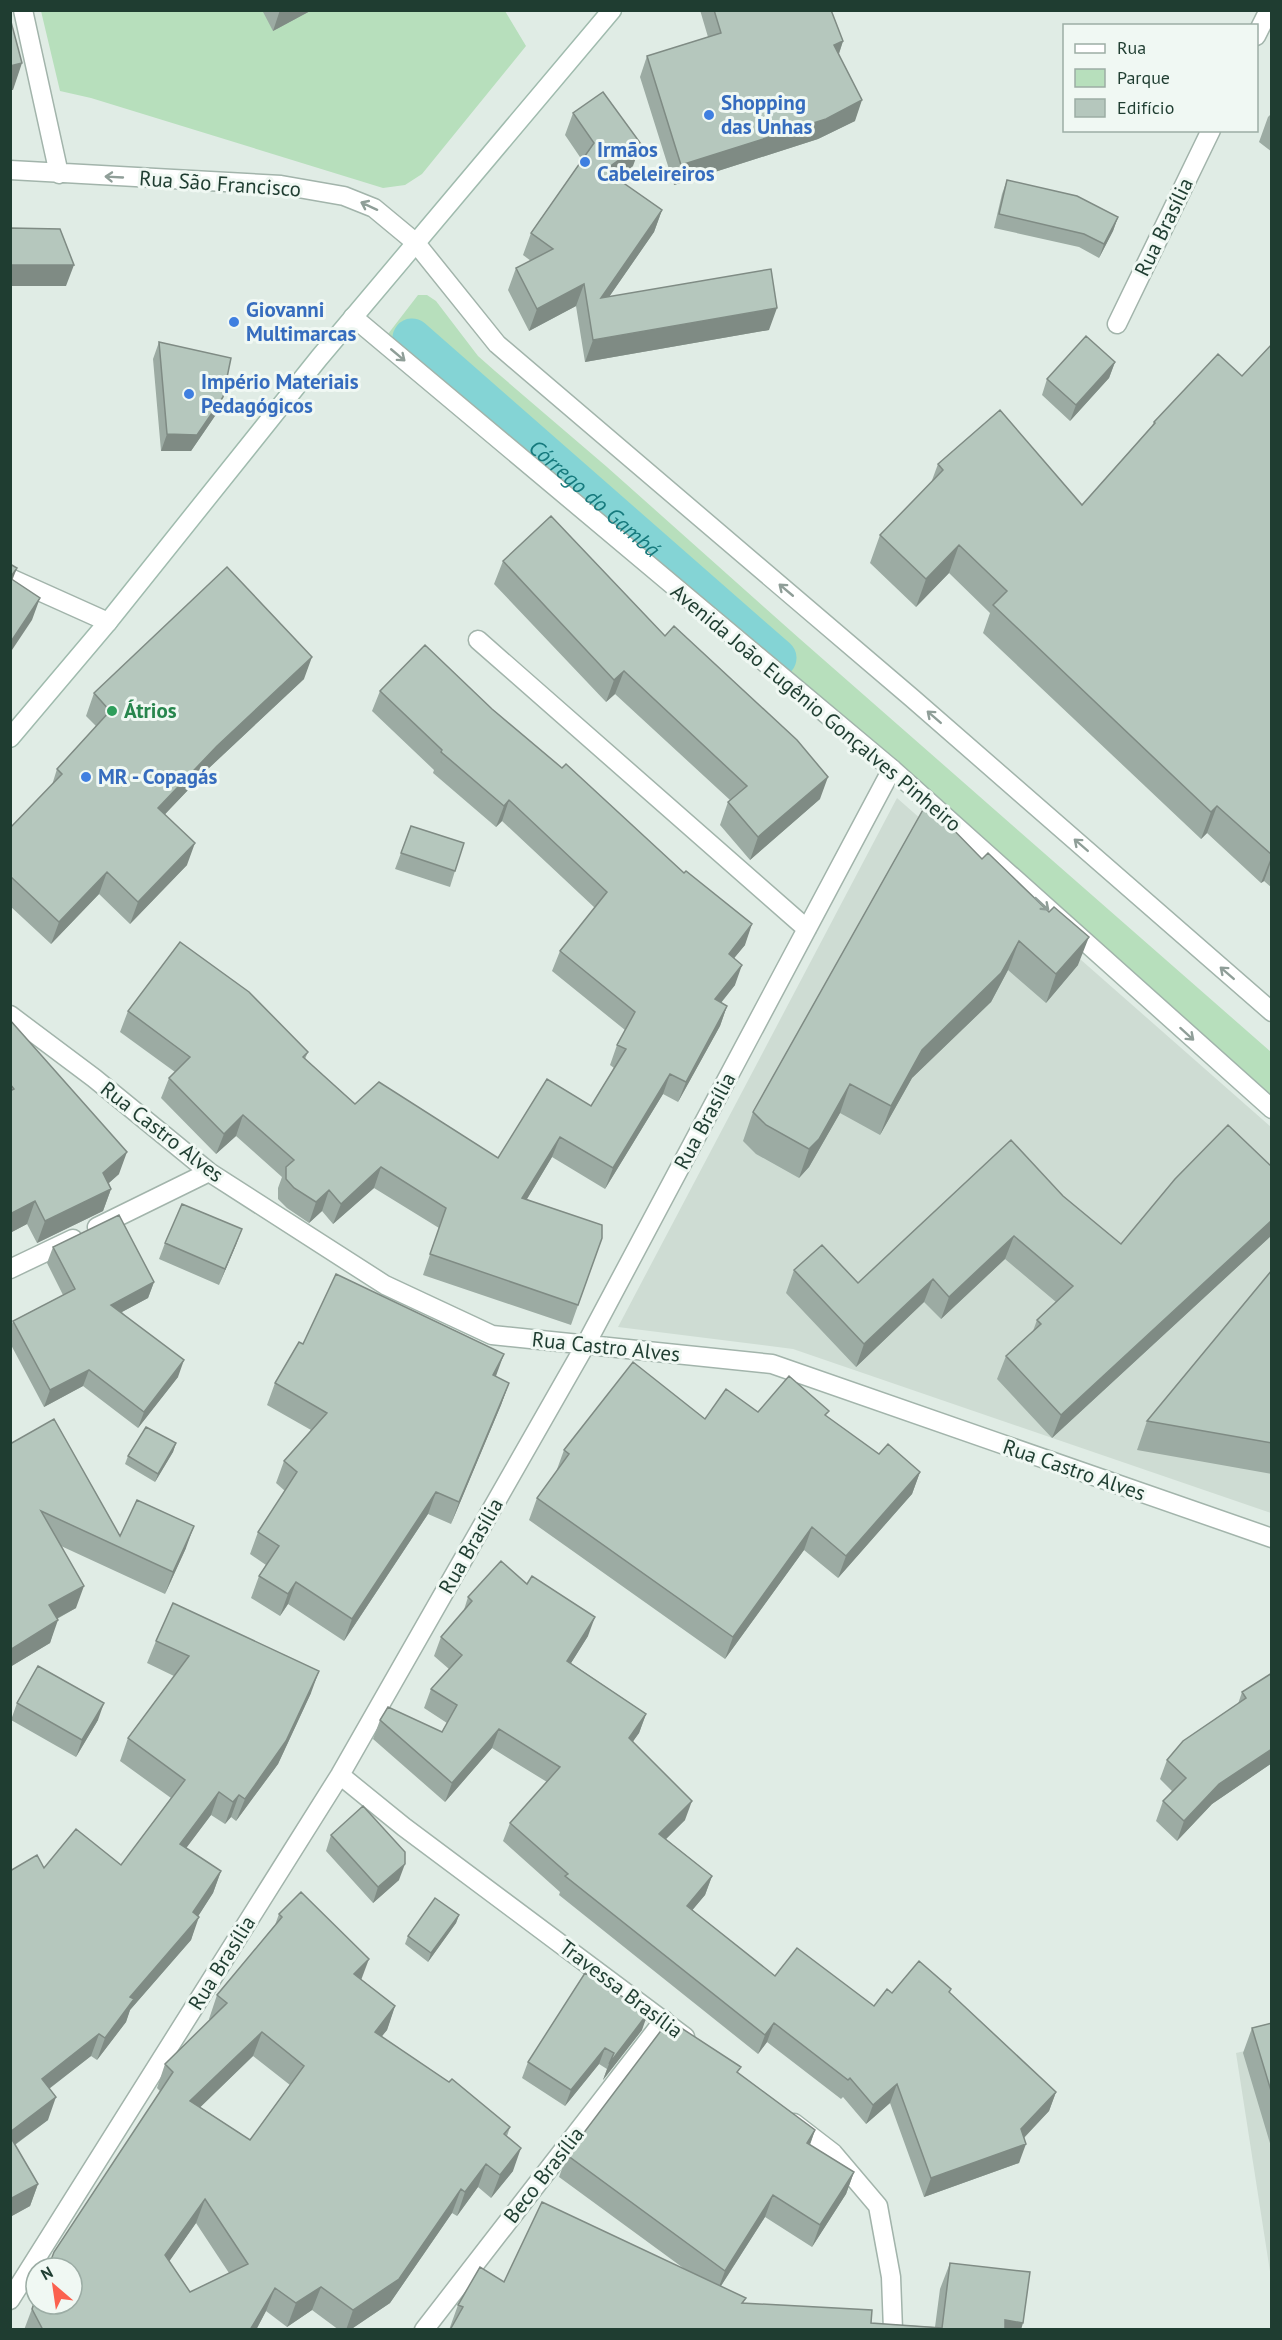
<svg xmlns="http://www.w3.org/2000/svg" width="1282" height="2340" viewBox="0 0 1282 2340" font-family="'PT Sans',sans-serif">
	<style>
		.built { fill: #cedcd3 }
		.green { fill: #b7dfbc }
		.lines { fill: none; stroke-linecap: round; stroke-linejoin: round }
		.canal { stroke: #84d4d5; stroke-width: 39 }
		.minor-casing { stroke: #a2b4ab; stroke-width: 21 }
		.tertiary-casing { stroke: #a2b4ab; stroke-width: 21 }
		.secondary-casing { stroke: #a0bbae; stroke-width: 21 }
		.minor { stroke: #fff; stroke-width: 18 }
		.tertiary { stroke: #fff; stroke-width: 18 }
		.secondary { stroke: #fff; stroke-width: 18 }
		.wall { fill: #9caba3; fill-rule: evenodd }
		.shaded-wall { fill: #7f8b84 }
		.building { fill: #b5c7bd; stroke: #7f8b84; stroke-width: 1.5; fill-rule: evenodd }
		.oneway { stroke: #8f9e98 }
		.shop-dot { fill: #3f7fe0; stroke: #f0f8f3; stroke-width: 2 }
		.leisure-dot { fill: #2e9e5b; stroke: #f0f8f3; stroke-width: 2 }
		.labels { text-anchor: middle; stroke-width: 6; stroke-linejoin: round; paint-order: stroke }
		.shop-label { font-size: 21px; font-weight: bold; fill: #366cbe; stroke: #f0f8f3; text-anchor: start }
		.street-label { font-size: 21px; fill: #1f3d31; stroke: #f0f8f3 }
		.leisure-label { font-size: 21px; font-weight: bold; fill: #27864d; stroke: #f0f8f3; text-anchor: start }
		.water-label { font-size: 22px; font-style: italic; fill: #167a7d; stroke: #f0f8f3 }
	</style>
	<rect width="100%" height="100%" fill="#e0ece5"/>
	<!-- built -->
	<path class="built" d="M897,798L1271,1127V1513L793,1349L618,1327Z
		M1271,2045V2278L1236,2053Z"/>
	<!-- green -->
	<path class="green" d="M41,11H505L526,46L422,174L405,185L383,188L91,98L60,91Z
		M418,295H427L436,301L478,356L495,371L607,467L800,639L1271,1052V1097L389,339L388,334Z"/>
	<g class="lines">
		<!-- canal -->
		<path class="canal" id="s1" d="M412,338L777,658"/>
		<!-- minor casing -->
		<g class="minor-casing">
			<path id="minor" d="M23,10L59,174
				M1256,36L1269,10
				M10,170L281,185L344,196L374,208L415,242
				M1117,324L1211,130
				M10,578L108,622
				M478,640L807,929
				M10,1015L94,1078L209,1172L385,1285L492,1335L772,1364L1272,1538
				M97,1227L209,1172
				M10,1269L73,1239
				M340,1775L404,1827L685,2037
				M794,2123L833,2153L878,2206L891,2277L893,2330
				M10,2300L340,1775L586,1344L892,769
				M424,2330L664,2020"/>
		</g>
		<!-- tertiary casing -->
		<g class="tertiary-casing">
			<path id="tertiary" d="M415,242L497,344L912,698L1272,1012
				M353,317L892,769L1272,1109"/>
		</g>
		<!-- secondary casing -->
		<g class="secondary-casing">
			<path id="secondary" d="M10,738L108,622L319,358L612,10"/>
		</g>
		<!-- minor -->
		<use href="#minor" class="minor"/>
		<!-- tertiary -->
		<use href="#tertiary" class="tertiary"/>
		<!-- secondary -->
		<use href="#secondary" class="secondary"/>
	</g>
	<!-- wall -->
	<path class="wall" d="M262,10H312L273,31Z
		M700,10H831L843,41L839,54L855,121L818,139L674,185L640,77L647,56L708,37Z
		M573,113L633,166L616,178L662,210L654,232L609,297L769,330L585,362L576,306L529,331L508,290L516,268L531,261L523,255L531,233L582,160L565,135Z
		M1272,113V152L1259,142L1268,117Z
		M1007,180L1118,217L1113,231L1099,258L1079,247L994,228L1002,194Z
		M159,342L217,413L191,451H161L153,359Z
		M1272,344V888L1264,881L1261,883L1207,833L1201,839L983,633L990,613L949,573L916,607L870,563L880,535L931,483L938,464L1082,505L1152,426L1154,422L1242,376Z
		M1115,362L1109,378L1070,421L1042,395L1047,379Z
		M503,561L665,636L820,799L750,860L720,825L728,802L730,800L615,694L606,702L494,584Z
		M304,679L209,768L165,814L187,865L130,924L99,894L51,944L10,906V828L52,785L57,769L96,726L86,716L94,693Z
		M380,691L492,709L745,945L734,958L735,985L721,1003L727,1006L720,1026L678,1102L663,1094L605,1189L552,1157L527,1199L602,1238L571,1325L423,1275L439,1228L374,1188L333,1224L322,1211L309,1223L287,1208L278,1199V1188L282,1177L236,1136L216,1154L161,1098L169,1078L175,1072L120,1032L128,1011L308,1052L305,1059L355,1104L498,1158L591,1106L614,1068L610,1065L617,1045L625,1030L552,971L560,951L595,908L502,821L496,827L433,773L434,770L372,711Z
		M924,808L1078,965L1046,1003L1008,970L991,1002L912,1078L880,1135L840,1113L809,1167L799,1178L756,1154L743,1141L753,1112Z
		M411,826L455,871L450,887L395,869Z
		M10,1020L119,1174L109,1183L111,1189L103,1211L37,1243L27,1224L10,1233Z
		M1272,1167V1235L1052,1438L997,1379L1006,1356L1033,1331L1037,1320L1056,1302L1005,1259L941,1319L924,1302L856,1367L786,1293L794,1270L858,1283L1063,1196L1121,1244Z
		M242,1229L219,1285L159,1259L165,1243Z
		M53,1247L154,1282L148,1298L122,1312L178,1377L138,1428L83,1386L44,1407L10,1343V1329L13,1321L63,1295L47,1263Z
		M1272,1270V1474L1137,1450L1147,1421Z
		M303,1344L496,1377L509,1383L501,1405L451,1524L428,1514L344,1641L288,1604L280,1616L251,1598L259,1576L266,1565L250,1554L258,1532L285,1491L276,1483L284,1461L311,1430L267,1405L275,1383Z
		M758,1412L827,1417L879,1454L920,1472L912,1494L838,1578L804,1550L725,1659L529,1520L537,1498L556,1472L564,1450L705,1419Z
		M176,1443L173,1452L155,1482L125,1464L128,1456Z
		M10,1444L120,1536L186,1548L165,1594L61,1546L76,1608L57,1619L50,1643L10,1667Z
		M527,1584L588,1636L571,1663L646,1714L639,1733L633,1741L685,1820L666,1839L712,1876L705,1895L692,1910L775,1976L874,2006L892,1993H950L1056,2092L1049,2111L1024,2138L1019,2163L924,2197L890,2103L866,2124L843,2097L841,2099L767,2042L758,2054L559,1895L560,1892L503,1841L510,1823L547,1782L492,1748L445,1802L373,1739L380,1720L442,1732L447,1723L424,1708L431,1689L449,1669L434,1656L441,1637L463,1613L468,1597Z
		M156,1641L311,1693L278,1764L236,1821L231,1817L225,1824L211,1815L186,1848L221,1871L213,1893L198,1916L191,1940L130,2010L126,2022L97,2060L91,2056L49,2089L48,2120L15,2145L38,2184L30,2206L10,2217V1871L44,1868L121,1865L171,1798L120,1761L128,1738L174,1676L147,1663Z
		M1272,1673V1763L1212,1804L1177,1841L1156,1821L1163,1801L1172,1791L1160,1779L1167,1760L1238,1704L1242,1692Z
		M17,1703L98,1720L76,1757L11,1720Z
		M331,1835L399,1880L373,1903L326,1851Z
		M279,1914L395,2006L387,2030L381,2037L510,2127L507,2136L513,2171L491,2198L478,2187L457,2216L452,2213L390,2303L350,2330H339L312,2310L287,2327L266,2311L256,2330H24L36,2298L160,2091L157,2088L165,2064L210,2020L209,2019L217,1995L275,1925ZM253,2056L290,2085L250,2140L200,2107ZM196,2223L229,2273L190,2292L169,2261Z
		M459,1915L456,1923L428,1962L405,1944L408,1936Z
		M1272,2023V2150L1243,2053L1252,2028Z
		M642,2030L603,2080L607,2069L599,2064L565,2106L522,2078L528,2062Z
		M738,2073L815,2130L810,2145L854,2172L846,2194L812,2247L765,2217L721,2286L744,2303L871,2323L935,2327L940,2289L950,2263L1021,2330H449L458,2305L504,2282L686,2270L559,2177L567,2155Z"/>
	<!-- shaded-wall -->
	<path class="shaded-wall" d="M280,10H312L273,31Z
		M843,41L836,62L834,45Z
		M22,63L13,90H10V66Z
		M862,100L855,121L818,139L674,185L681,165Z
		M641,144L633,166L597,192L605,170Z
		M662,210L654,232L593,320L601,298Z
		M1118,217L1113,231L1099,258L1104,244Z
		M10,265H74L66,286H10Z
		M584,284L576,306L529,331L537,309Z
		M777,308L769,330L585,362L593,340Z
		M1115,362L1109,378L1070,421L1076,405Z
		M223,397L217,413L191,451H161L167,434Z
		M959,545L949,573L916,607L926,579Z
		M17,568L10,586V578Z
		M40,598L32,620L10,653V643Z
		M312,657L304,679L209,768L150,830L158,808L217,746Z
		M624,671L615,694L606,702L614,680Z
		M828,777L820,799L750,860L758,837Z
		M509,800L502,821L496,827L504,806Z
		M1217,806L1207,833L1201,839L1211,812Z
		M195,843L187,865L130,924L138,902Z
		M1272,855V859L1264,881L1261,883Z
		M107,872L99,894L51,944L59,922Z
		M752,924L745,945L721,974L729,954Z
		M1089,937L1078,965L1046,1003L1056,974Z
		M1019,941L1008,970L991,1002L912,1078L880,1135L891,1106L922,1050Z
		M742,965L735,985L707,1020L715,999Z
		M727,1006L720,1026L678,1102L686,1082Z
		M670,1074L663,1094L605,1189L613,1168Z
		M850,1084L840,1113L809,1167L799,1178L809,1149Z
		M243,1115L236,1136L216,1154L224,1134Z
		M560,1137L552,1157L515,1219L522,1198Z
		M127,1152L119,1174L95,1195L103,1173Z
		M381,1167L374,1188L333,1224L341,1204Z
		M111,1189L103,1211L37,1243L45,1221Z
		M329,1190L322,1211L309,1223L316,1202Z
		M35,1201L27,1224L10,1233V1214Z
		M1272,1220V1235L1052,1438L1061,1415Z
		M242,1229L236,1245L219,1285L225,1269Z
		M1014,1236L1005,1259L941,1319L949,1297Z
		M933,1279L924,1302L856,1367L864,1344Z
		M154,1282L148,1298L105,1321L111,1305Z
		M504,1354L496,1376L485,1397L493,1375Z
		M184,1360L178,1377L138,1428L144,1412Z
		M89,1370L83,1386L44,1407L50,1390Z
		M509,1383L501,1405L451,1524L459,1502Z
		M176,1443L173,1452L155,1482L158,1474Z
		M920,1472L912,1494L838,1578L846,1556Z
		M436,1492L428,1514L344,1641L352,1619Z
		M194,1526L186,1548L165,1594L173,1572Z
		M812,1527L804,1550L725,1659L733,1637Z
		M296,1582L288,1604L280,1616L288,1594Z
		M84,1586L76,1608L41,1627L49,1605Z
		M595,1617L588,1636L561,1679L567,1661Z
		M58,1620L50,1643L10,1667V1650Z
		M319,1671L311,1693L278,1764L236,1821L245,1799Z
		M104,1703L98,1720L76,1757L82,1740Z
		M646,1714L639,1733L622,1757L629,1738Z
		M499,1729L492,1748L445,1802L452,1783Z
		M1272,1749V1763L1212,1804L1177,1841L1184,1821L1219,1784Z
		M219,1792L211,1815L172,1867L180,1844Z
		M239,1795L231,1817L225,1824L233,1802Z
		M692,1801L685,1820L652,1853L659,1834Z
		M405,1864L399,1880L373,1903L378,1887Z
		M221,1871L213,1893L190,1929L199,1917L191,1940L130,2010L126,2022L97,2060L105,2038L130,1997L193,1912Z
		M712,1876L705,1895L680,1925L687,1906Z
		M459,1915L456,1923L428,1962L431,1953Z
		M369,1959L360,1983L354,1974Z
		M395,2006L387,2030L366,2056L375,2032Z
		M648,2013L642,2030L603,2080L609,2064Z
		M774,2023L767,2042L758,2054L765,2035Z
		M262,2032L253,2056L182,2125L190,2101Z
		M99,2034L91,2056L33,2101L42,2079Z
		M605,2048L599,2064L565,2106L571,2090Z
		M897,2084L890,2103L866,2124L873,2105Z
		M1056,2092L1049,2111L1014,2148L1021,2129Z
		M56,2097L48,2120L10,2148V2132Z
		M815,2130L807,2152V2143Z
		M1026,2144L1019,2163L924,2197L931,2178Z
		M521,2148L513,2171L491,2198L500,2175Z
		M486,2164L478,2187L457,2216L465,2192Z
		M854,2172L846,2194L812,2247L820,2225Z
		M38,2184L30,2206L10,2217V2199Z
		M461,2189L452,2213L390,2303L350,2330H346L353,2310Z
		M773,2195L765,2217L717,2292L725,2271Z
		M205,2199L196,2223L157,2279L165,2255Z
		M321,2287L312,2310L287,2327L296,2303Z
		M275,2288L266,2311L256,2330H250Z
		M1005,2320L1023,2323L1021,2330H1002Z"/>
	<!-- building -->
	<path class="building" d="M714,10H831L843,41L834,45L862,100L826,119L681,165L647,56L721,33Z
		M10,18L22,63L10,66Z
		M603,92L641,144L605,170L662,210L601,298L771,269L777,308L593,340L584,284L537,309L516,268L553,249L531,233L594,143L573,113Z
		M1007,180L1077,196L1118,217L1104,244L1084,234L999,214Z
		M10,228L60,229L74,265H10Z
		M1086,336L1115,362L1076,405L1047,379Z
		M159,342L231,358L223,397L197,435L167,434Z
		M1272,344V855L1217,806L1211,812L993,605L1007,591L959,545L926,579L880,535L943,470L938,464L1000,410L1082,505L1155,423L1154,422L1218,354L1242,376Z
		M551,516L665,636L674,626L797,740L828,777L758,837L728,802L747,786L624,671L614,680L503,561Z
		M10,564L17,568L10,578Z
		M227,567L312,657L217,746L158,808L195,843L138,902L107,872L59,922L10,876V828L62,774L57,769L110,711L94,693Z
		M10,578L40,598L10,643Z
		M425,645L492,709L562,768L566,764L684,873L686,871L752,924L729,954L742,965L715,999L727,1006L686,1082L670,1074L613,1168L560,1137L522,1198L602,1225V1238L578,1305L430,1254L446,1208L381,1167L341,1204L329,1190L316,1202L294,1188L286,1179V1167L294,1160L243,1115L224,1134L169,1078L190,1057L128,1011L180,942L249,992L308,1052L303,1057L355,1104L379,1082L498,1158L547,1079L591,1106L626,1049L617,1045L635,1012L560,951L607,892L509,800L504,806L441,752L442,750L380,691Z
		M924,808L943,819L982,859L988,853L1049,912L1054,907L1089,937L1056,974L1019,941L1001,973L922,1050L891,1106L850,1084L819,1139L809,1149L766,1125L753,1112Z
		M411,826L464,843L455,871L401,853Z
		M10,1020L127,1152L103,1173L111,1189L45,1221L35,1201L10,1214V1091L14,1089L10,1084Z
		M1228,1125L1272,1167V1220L1061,1415L1006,1356L1041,1324L1037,1320L1073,1286L1014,1236L949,1297L933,1279L864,1344L794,1270L822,1245L858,1283L1011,1140L1063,1196L1121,1244L1175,1179Z
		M182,1204L242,1229L225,1269L165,1243Z
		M119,1215L154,1282L111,1305L184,1360L144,1412L89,1370L50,1390L13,1321L75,1289L53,1247Z
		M1272,1270V1443L1147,1421Z
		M336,1274L504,1354L493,1375L509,1383L459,1502L436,1492L352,1619L296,1582L288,1594L259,1576L279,1546L258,1532L297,1472L284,1461L327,1413L275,1383L299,1342L303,1344Z
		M633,1362L705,1419L726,1389L758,1412L789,1376L829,1411L825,1415L879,1454L888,1444L920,1472L846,1556L812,1527L733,1637L537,1498L569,1454L564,1450Z
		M54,1419L120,1536L137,1500L194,1526L173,1572L41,1511L84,1586L49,1605L58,1620L10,1650V1444Z
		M146,1427L176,1443L158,1474L128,1456Z
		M501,1561L527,1584L532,1576L595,1617L567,1661L646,1714L629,1738L692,1801L659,1834L712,1876L687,1906L775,1976L797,1948L874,2006L887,1989L892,1993L919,1961L951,1989L949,1992L1056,2092L1021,2129L1026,2144L931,2178L897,2084L873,2105L850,2078L848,2080L774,2023L765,2035L565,1876L568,1874L510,1823L560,1767L499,1729L452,1783L380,1720L388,1707L442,1732L457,1705L431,1689L462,1655L441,1637L472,1601L468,1597Z
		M173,1603L319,1671L286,1741L245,1799L239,1795L233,1802L219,1792L180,1844L221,1871L193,1912L199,1917L130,1997L134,1999L105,2038L99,2034L42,2079L56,2097L10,2132V1871L37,1855L44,1868L76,1829L121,1865L185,1780L128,1738L189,1656L156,1641Z
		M38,1666L104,1703L82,1740L17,1703Z
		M1272,1673V1749L1219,1784L1184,1821L1163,1801L1186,1778L1167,1760L1183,1741L1246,1698L1242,1692Z
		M363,1806L405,1852V1864L378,1887L331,1835Z
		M301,1892L369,1959L354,1974L395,2006L375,2032L449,2082L452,2079L510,2127L504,2134L521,2148L500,2175L486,2164L465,2192L461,2189L399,2279L353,2310L321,2287L296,2303L275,2288L250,2330H43L32,2309L36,2298V2304H72V2268H48L54,2252L173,2072L165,2064L227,2003L217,1995L282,1917L279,1914ZM262,2032L304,2066L250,2140L190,2101ZM205,2199L248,2264L190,2292L165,2255Z
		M435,1898L459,1915L431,1953L408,1936Z
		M585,1973L648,2013L609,2064L614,2053L605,2048L571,2090L528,2062Z
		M669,2020L741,2067L737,2072L815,2130L807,2143L854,2172L820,2225L773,2195L725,2271L567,2155Z
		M1272,2023V2094L1252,2028Z
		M10,2136L38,2184L10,2199Z
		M542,2202L746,2298L742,2303L872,2310L871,2323L942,2328L950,2263L1030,2272L1023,2323L1005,2320V2330H450L463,2307L458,2305L480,2267L504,2282Z"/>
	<!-- one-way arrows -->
	<defs><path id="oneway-shaft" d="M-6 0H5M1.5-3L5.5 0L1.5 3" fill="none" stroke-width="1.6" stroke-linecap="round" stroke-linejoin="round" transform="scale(1.5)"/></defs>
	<g class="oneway">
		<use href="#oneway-shaft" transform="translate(114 177) rotate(-177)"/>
		<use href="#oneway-shaft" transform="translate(369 206) rotate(-155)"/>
		<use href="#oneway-shaft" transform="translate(398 355) rotate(40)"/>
		<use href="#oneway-shaft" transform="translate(786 590) rotate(-140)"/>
		<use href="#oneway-shaft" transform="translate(934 717) rotate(-139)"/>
		<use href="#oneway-shaft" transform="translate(1081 845) rotate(-139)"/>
		<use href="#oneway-shaft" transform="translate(1042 904) rotate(42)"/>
		<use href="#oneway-shaft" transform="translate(1227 973) rotate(-139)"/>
		<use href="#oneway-shaft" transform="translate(1187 1034) rotate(42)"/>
	</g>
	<!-- markers -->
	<g class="shop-dot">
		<circle cx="709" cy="115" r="6"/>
		<circle cx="585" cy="162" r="6"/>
		<circle cx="234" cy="322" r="6"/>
		<circle cx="189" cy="394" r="6"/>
		<circle cx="86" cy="777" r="6"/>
	</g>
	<circle class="leisure-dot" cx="112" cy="711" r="6"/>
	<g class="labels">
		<!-- shop labels -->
		<g class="shop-label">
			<text x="721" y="110">Shopping<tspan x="721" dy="24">das Unhas</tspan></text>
			<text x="597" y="157">Irmãos<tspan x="597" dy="24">Cabeleireiros</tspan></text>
			<text x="246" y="317">Giovanni<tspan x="246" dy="24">Multimarcas</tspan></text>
			<text x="201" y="389">Império Materiais<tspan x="201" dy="24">Pedagógicos</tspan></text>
			<text x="98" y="784">MR - Copagás</text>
		</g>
		<!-- street labels -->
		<g class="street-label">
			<text transform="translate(220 184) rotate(4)" y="7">Rua São Francisco</text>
			<text transform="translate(1164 227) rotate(-64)" y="7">Rua Brasília</text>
			<text transform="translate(816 708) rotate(40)" y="7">Avenida João Eugênio Gonçalves Pinheiro</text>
			<text transform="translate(705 1121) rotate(-62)" y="7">Rua Brasília</text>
			<text transform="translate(162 1132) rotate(38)" y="7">Rua Castro Alves</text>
			<text transform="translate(606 1347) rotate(6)" y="7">Rua Castro Alves</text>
			<text transform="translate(1074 1470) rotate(19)" y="7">Rua Castro Alves</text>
			<text transform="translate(471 1546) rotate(-60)" y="7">Rua Brasília</text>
			<text transform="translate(222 1963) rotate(-58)" y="7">Rua Brasília</text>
			<text transform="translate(621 1989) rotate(37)" y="7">Travessa Brasília</text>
			<text transform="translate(544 2175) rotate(-52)" y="7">Beco Brasília</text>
		</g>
		<!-- leisure labels -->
		<g class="leisure-label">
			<text x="124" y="718">Átrios</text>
		</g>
		<!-- water labels -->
		<g class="water-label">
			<text dy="8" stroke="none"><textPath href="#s1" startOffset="243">Córrego do Gambá</textPath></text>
		</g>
	</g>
	<!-- border -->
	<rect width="1282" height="2340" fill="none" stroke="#1f3d31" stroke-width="24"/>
	<!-- legend -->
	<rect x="1063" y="24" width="195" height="108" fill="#f0f8f3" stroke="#9cada5" stroke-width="1.5"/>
	<rect x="1075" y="44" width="30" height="9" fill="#ffffff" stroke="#9cada5" stroke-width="1.5"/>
	<text x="1117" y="54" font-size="18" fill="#1f3d31">Rua</text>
	<rect x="1075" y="69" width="30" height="18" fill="#b7dfbc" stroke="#9cada5" stroke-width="1.5"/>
	<text x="1117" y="84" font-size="18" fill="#1f3d31">Parque</text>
	<rect x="1075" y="99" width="30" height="18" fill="#b5c7bd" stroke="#9cada5" stroke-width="1.5"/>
	<text x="1117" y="114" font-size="18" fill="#1f3d31">Edifício</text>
	<!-- north arrow -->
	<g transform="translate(54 2286) rotate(331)"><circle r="28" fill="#f0f8f3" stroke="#9cada5" stroke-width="1.5"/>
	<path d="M0-4.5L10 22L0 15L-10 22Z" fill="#fb614f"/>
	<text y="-9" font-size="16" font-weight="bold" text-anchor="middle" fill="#1f3d31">N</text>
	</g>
</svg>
